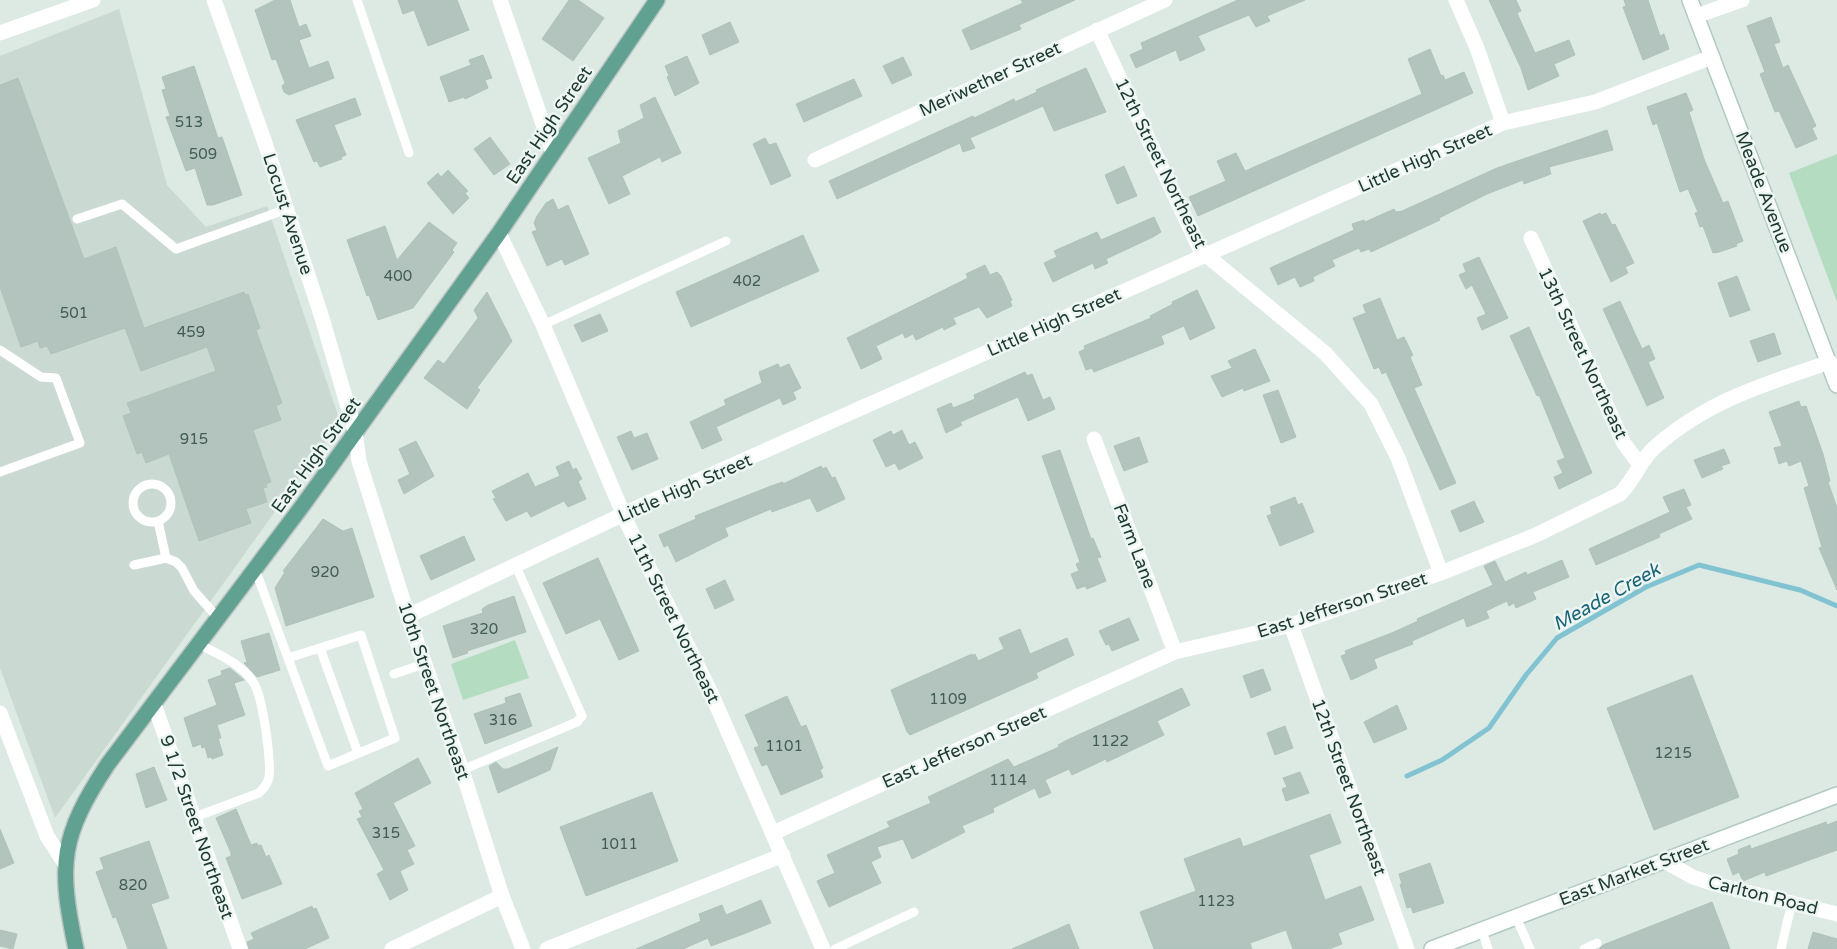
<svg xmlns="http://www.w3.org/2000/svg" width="1837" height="949" viewBox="0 0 1837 949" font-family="'Varela Round',sans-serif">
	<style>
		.built { fill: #cbd9d3 }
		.green { fill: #b4dcc0 }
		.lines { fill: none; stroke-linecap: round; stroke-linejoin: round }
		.stream { stroke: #82c3d1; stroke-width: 5 }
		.building { fill: #b2c4bd; stroke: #afc3bb }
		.secondary-casing { stroke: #b0cac1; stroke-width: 18 }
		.primary-casing { stroke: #bcc4c2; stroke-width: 18 }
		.service { stroke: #fff; stroke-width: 9 }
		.minor { stroke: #fff; stroke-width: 15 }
		.tertiary { stroke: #fff; stroke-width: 15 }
		.secondary { stroke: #fff; stroke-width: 15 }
		.primary { stroke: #60a192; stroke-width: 15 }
		.labels { text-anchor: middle; stroke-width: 5; stroke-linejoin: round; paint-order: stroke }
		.number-label { font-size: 15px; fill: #435c55 }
		.street-label { font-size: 18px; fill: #1e3932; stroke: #edf6f2 }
		.water-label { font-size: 19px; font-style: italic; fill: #186476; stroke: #edf6f2 }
	</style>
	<rect width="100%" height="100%" fill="#ddeae4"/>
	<!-- built -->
	<path class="built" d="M119,9L167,185L206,227L267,206L340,421L55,818L0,668V56Z"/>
	<!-- green -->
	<path class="green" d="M1837,154V302L1789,173Z
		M515,640L529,678L463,700L451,664Z"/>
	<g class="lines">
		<!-- stream -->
		<path class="stream" d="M1407,776L1442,760L1489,728L1526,675L1557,638L1646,587L1699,565L1800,590L1837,606"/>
	</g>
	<!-- building -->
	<path class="building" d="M275,0H290L299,27L306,24L311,36L299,40L309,68L328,61L334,78L289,95L284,92L282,86L285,83L276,59L272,60L255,10Z
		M398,0H457L469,30L428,46L414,10L403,14Z
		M569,0H578L604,18L573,61L542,39Z
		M1021,0H1075L1019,25L1021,29L971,50L962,30L1023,3Z
		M1238,0H1305L1267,16L1270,21L1256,27L1249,15L1198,36L1205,50L1180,61L1176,50L1136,68L1130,55L1143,49L1141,43Z
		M1489,0H1516L1521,11L1517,13L1535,53L1569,40L1575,55L1554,64L1559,76L1528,90L1521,68Z
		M1624,0H1648L1660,36L1664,34L1669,49L1643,60L1623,7L1626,6Z
		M1771,17L1780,42L1774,44L1783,68L1788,65L1816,126L1812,128L1817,139L1796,148L1779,111L1775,112L1760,74L1765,72L1747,26Z
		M730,22L739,42L710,55L702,35Z
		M1430,49L1441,76L1443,75L1445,80L1464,72L1473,93L1198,216L1189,197L1226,181L1217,161L1236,153L1245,171L1422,94L1408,59Z
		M483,55L492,78L485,80L488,88L465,99L464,97L449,102L440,77L471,65L469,60Z
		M687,56L699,83L675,96L667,77L669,76L665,66Z
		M903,57L912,75L892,84L883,66Z
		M194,66L218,138L222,137L242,195L213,205H207L195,168L186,171L166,117L170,116L162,90L166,89L162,77Z
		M1086,68L1106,112L1054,131L1043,106L970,138L975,148L963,152L960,143L837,199L829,181L973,116L974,118L1014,99L1015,102L1037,92L1036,90Z
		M18,78L84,259L116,247L144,328L244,292L245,295L248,294L260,328L256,330L282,403L276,406L281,420L253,430L271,482L266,484L267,487L263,488L267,502L246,509L251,523L199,541L169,454L146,463L142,452L137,454L123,416L131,413L127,403L216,371L207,347L141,371L125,328L51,354L47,346L40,348L38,341L21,347L0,287V85Z
		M854,79L862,96L804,122L796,104Z
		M1686,93L1693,110L1689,112L1704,159L1723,203L1728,201L1743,241L1736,244L1737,246L1719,252L1713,253L1703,226L1700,227L1695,213L1698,212L1688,189L1680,192L1657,123L1653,125L1647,107Z
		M655,97L681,153L662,162L660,157L622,176L630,194L609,204L588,158L621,143L618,131L644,118L640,105Z
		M355,98L361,115L334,125L346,155L341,157L342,159L320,167L317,161L314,162L296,120Z
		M1607,130L1613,150L1549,167L1551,174L1524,184L1523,180L1487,194L1439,218L1440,220L1371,252L1369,249L1361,252L1359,248L1332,260L1335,266L1313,277L1314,281L1300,287L1295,277L1278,285L1270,268L1354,230L1352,224L1364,220L1365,222L1394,209L1396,212L1402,211L1497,168Z
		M490,137L510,164L494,175L474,149Z
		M765,138L769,145L776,143L791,176L771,185L753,144Z
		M1124,166L1137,196L1117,204L1105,175Z
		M448,170L468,191L465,193L469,198L453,214L427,183L438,173L441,177Z
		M553,199L558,210L568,205L589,254L565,265L562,259L547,266L532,232L537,230L534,223L537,216L546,203Z
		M1600,213L1601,215L1606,213L1612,225L1615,224L1634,263L1625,267L1628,273L1611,282L1583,221Z
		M1154,217L1161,232L1153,237L1106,259L1108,263L1095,269L1093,263L1053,282L1044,263L1057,257L1054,251L1097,232L1101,240Z
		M429,222L457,243L452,250L454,252L413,308L378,320L369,295L367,296L347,240L385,226L397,260Z
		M803,235L819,271L691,327L676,292Z
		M1479,257L1508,318L1482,330L1477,318L1486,314L1472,285L1466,289L1459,275L1466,272L1463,264Z
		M985,265L990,275L997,272L1001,276L1012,300L1010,301L1012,306L987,318L979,307L953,318L956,324L944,330L943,327L916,340L913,334L905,338L903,333L876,346L882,359L861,369L847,338L968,278L966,274Z
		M1737,276L1750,310L1730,317L1718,283Z
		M1197,290L1215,328L1190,340L1184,326L1161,336L1164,344L1094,372L1092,368L1086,370L1079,352L1085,349L1084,346L1151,318L1150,316L1173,304L1172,302Z
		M487,292L512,341L477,388L480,390L467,409L424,378L438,360L444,364L478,318L474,310Z
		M1380,298L1397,340L1404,337L1413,355L1410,357L1422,385L1414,388L1456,483L1440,490L1386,372L1382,374L1379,367L1374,369L1353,318L1366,313L1363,305Z
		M1620,301L1642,349L1649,345L1655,359L1648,362L1664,398L1647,406L1603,309Z
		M600,314L608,331L582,342L574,325Z
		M1529,327L1592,473L1559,489L1554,477L1563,473L1557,461L1565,458L1539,395L1537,396L1510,336Z
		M1774,333L1781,354L1758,362L1750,341Z
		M1255,349L1270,381L1244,391L1243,388L1222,397L1211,376L1232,368L1228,361Z
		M778,364L780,368L789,364L801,388L793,392L796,399L783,405L780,398L716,427L722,440L702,449L690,422L726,405L724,400L762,383L759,372Z
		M1025,372L1027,376L1032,374L1043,400L1050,397L1055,409L1028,421L1018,397L960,422L962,425L946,433L937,409L951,403L953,408L975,399L974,395Z
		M1278,390L1296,437L1281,443L1263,395Z
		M1799,401L1801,407L1806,406L1823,454L1830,481L1828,482L1837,508V590L1819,548L1822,547L1804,488L1809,486L1801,461L1789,466L1787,461L1779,464L1774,448L1782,446L1769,412Z
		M902,430L909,445L915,442L923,458L899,470L895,463L886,467L873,440L891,431L893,435Z
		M631,431L634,438L647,433L658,459L632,470L617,437Z
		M1139,437L1148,462L1124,471L1114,446Z
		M416,441L434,476L404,494L398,480L410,474L399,449Z
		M1724,449L1730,463L1721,466L1723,469L1702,478L1694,460Z
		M1060,450L1091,539L1093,538L1101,557L1097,558L1106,581L1087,589L1085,586L1077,589L1071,574L1079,571L1076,564L1080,562L1042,456Z
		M569,461L573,470L576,468L582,479L578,481L586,499L568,507L564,501L531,517L527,511L506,521L493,499L496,498L492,491L528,473L535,487L560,476L556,467Z
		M821,466L823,469L826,467L832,478L835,477L845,499L817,512L810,498L772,512L771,509L725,528L728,536L676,562L668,545L664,547L659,535L696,519L695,516L771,486L783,482V484Z
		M1684,489L1691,505L1686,507L1692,519L1659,534L1660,537L1596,565L1589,549L1670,512L1663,497Z
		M1295,497L1298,505L1302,503L1314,532L1280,546L1267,516L1272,514L1270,507Z
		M1474,501L1484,522L1460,532L1451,511Z
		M323,519L343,531L352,528L374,597L286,626L275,588L285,572L283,571Z
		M464,536L475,560L431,580L420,556Z
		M598,558L639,651L619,660L600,619L566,634L543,583Z
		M1562,560L1569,577L1533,592L1536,599L1516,608L1514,603L1509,606L1507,601L1486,611L1489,618L1467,627L1464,618L1412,641L1413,644L1374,659L1377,668L1351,680L1341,656L1346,654L1345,651L1394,632L1418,621L1417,619L1493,585L1484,566L1495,561L1505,582L1526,572L1527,575Z
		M725,580L734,600L715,609L706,589Z
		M514,596L526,632L467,651L468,653L453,658L443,626L483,613L482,609L488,605Z
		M1129,618L1139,640L1112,651L1109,644L1106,645L1099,631Z
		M1020,629L1030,654L1067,638L1074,655L1036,673L1038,678L910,735L907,732L891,690L972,654V656L975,654L978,661L1004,649L999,638Z
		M269,633L280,670L257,677L244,663L247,662L241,641Z
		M230,668L244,680L234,683L245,715L217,725L221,738H218L223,755L212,759L211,757L208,758L205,747L202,748L201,744L193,747L184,718L217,705L208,680L222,675L221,671Z
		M1263,669L1271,690L1251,698L1243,676Z
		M1692,675L1739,797L1654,830L1607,708Z
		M1182,688L1190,705L1157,721L1164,735L1107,762L1106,759L1072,775L1069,769L1045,780L1051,793L1039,798L1035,788L993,808L994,812L962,826L965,832L912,859L903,839L877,847L881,857L871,862L881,883L829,907L817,881L835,873L827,855L890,827L887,822L931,803L928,797L947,788L1008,759L1014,767L1059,747L1058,745L1067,740Z
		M520,693L532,726L485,744L474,714L506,703L505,698Z
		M787,696L801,727L806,725L823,768L820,770L823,777L781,795L767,764L762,766L754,748L759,746L745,715Z
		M1397,705L1407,729L1374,743L1364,722Z
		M1285,726L1293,748L1275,755L1267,733Z
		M558,747L550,770L498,793L489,766L496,762L503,769H508Z
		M418,758L431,783L393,803L415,846L407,850L414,864L400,871L408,890L390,900L377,874L384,870L357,819L362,817L359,811L363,809L355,793Z
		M154,767L167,800L146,808L136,774Z
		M1300,772L1309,793L1286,801L1282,789L1287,787L1283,778Z
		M652,792L678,861L586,896L560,827Z
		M236,809L251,845L257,843L258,846L261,845L266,857L269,855L282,884L242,899L226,858L231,856V853L216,818Z
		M1330,814L1341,843L1309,855L1325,900L1361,886L1374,920L1338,933L1342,944L1329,949H1293L1286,930L1250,943L1252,949H1154L1140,912L1196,891L1184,859L1240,838L1243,847Z
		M1837,821V850L1766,876L1765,872L1743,881L1739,872L1733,875L1727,859L1739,854L1738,850L1750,845L1751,849L1826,822L1827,825Z
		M0,829L14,863L0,869Z
		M149,841L169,898L151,904L167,949H128L116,917L113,918L96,872L104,869L100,858Z
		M1430,863L1444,903L1413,913L1411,907L1407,908L1400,884H1402L1399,874Z
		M761,900L771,923L746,933L711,946L708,938L683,949H636L701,921L699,914L722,905L726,915Z
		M1712,902L1730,949H1599L1603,945Z
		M312,906L313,909L316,908L329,938L305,949H249L247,942L254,939L251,933Z
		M1069,924L1079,949H1012Z
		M0,930L17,934L13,949L0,946Z
		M1813,932L1837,939V949H1808Z"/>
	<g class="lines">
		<!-- secondary casing -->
		<g class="secondary-casing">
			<path id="secondary" d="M1690,0L1837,385
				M1432,949L1837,795"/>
		</g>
		<!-- primary casing -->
		<g class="primary-casing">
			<path id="primary" d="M76,949C58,864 60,837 108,764L303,505L499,233L657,0"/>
		</g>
		<!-- service -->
		<path class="service" d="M357,0L409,153
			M77,219L122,204L176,249L287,209
			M543,325L726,241
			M0,350L41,377L56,378L80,443L0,472
			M133 503a19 19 0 1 1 38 0a19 19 0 1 1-38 0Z
			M158,521L166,558
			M134,565L166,558L176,562L182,568L194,591L218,618
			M255,569L328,766L395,738L361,635L288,658
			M320,648L358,753
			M394,674L424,664
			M462,770L577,722L582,716L515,564
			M195,817L259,793C263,789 268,784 269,777C271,760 263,696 253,682C242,664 217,654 199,644
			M1516,917L1530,949
			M1482,930L1488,949
			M835,949L914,912
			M1584,949L1597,943
			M1781,949L1792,902"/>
		<!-- minor -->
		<path class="minor" d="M500,0L553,153
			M1456,0L1477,48L1503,123
			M1696,16L1742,0
			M1097,30L1199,247L1206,255L1325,353L1371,404L1398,458L1441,573
			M0,33L93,0
			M815,160L1165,0
			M499,233L543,325L628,525L712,695L823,949
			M1531,238L1623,442L1640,465
			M1094,439L1175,652
			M408,616L645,504L1503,123L1595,102L1712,57
			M1291,625L1407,949
			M154,704L240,949
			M0,713L47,836L65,864
			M773,833L1175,652L1291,625L1441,573L1536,535L1620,494C1634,480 1640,461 1654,448C1706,401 1765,384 1830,362
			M1664,861L1693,877L1714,884L1837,914
			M392,949L502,896
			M547,949L783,855"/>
		<!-- tertiary -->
		<path class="tertiary" d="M214,0L265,143L322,318L355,431L359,461L408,616L462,770L502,896L523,949"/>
		<!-- secondary -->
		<use href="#secondary" class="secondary"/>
		<!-- primary -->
		<use href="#primary" class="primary"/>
	</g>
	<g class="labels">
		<!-- number labels -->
		<g class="number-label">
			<text x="189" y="127">513</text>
			<text x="203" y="159">509</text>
			<text x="398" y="281">400</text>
			<text x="747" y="286">402</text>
			<text x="74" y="318">501</text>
			<text x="191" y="337">459</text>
			<text x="194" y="444">915</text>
			<text x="325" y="577">920</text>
			<text x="484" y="634">320</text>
			<text x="948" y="704">1109</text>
			<text x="503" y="725">316</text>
			<text x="1110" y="746">1122</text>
			<text x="784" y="751">1101</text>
			<text x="1673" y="758">1215</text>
			<text x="1008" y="785">1114</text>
			<text x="386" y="838">315</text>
			<text x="619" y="849">1011</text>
			<text x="133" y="890">820</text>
			<text x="1216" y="906">1123</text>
		</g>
		<!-- street labels -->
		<g class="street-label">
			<text transform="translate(990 79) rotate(-25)" y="6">Meriwether Street</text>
			<text transform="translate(549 125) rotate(-56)" y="6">East High Street</text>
			<text transform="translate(1425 158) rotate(-24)" y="6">Little High Street</text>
			<text transform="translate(1161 163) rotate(64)" y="6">12th Street Northeast</text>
			<text transform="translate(1764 192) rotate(69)" y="6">Meade Avenue</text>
			<text transform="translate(288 214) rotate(72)" y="6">Locust Avenue</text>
			<text transform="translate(1054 322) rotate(-24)" y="6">Little High Street</text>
			<text transform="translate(1583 353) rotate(65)" y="6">13th Street Northeast</text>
			<text transform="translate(316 455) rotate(-54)" y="6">East High Street</text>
			<text transform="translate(685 488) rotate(-24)" y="6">Little High Street</text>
			<text transform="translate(1135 546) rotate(69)" y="6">Farm Lane</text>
			<text transform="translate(1342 605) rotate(-18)" y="6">East Jefferson Street</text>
			<text transform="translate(674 618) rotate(64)" y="6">11th Street Northeast</text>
			<text transform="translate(434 691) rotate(71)" y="6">10th Street Northeast</text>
			<text transform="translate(964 747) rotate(-24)" y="6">East Jefferson Street</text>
			<text transform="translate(1349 787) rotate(70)" y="6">12th Street Northeast</text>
			<text transform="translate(197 827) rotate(71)" y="6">9 1/2 Street Northeast</text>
			<text transform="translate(1634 872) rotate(-21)" y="6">East Market Street</text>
			<text transform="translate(1763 895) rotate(14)" y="6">Carlton Road</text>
		</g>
		<!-- water labels -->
		<g class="water-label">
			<text transform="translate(1606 596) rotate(-29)" y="7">Meade Creek</text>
		</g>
	</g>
</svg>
